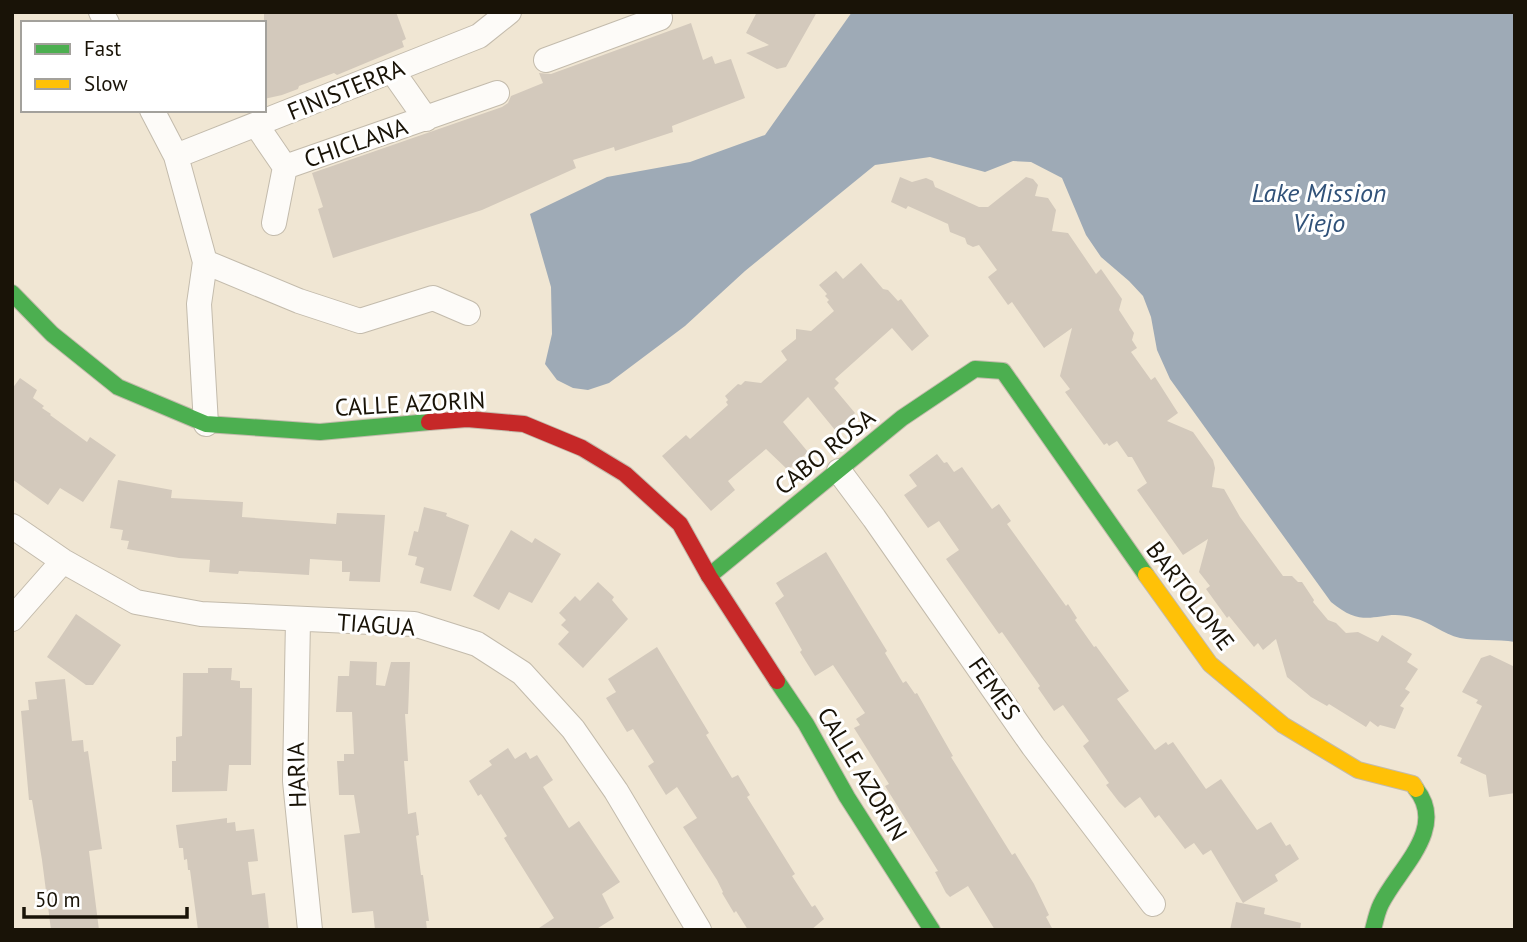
<svg xmlns="http://www.w3.org/2000/svg" width="1527" height="942" viewBox="0 0 1527 942" font-family="'PT Sans',sans-serif">
	<style>
		.water { fill: #9eaab6 }
		.building { fill: #d3c9bc }
		.lines { fill: none; stroke-linecap: round; stroke-linejoin: round }
		.street-casing { stroke: #c3bbac; stroke-width: 26 }
		.fast-casing { stroke: #c3bbac; stroke-width: 18 }
		.slow-casing { stroke: #c3bbac; stroke-width: 18 }
		.jam-casing { stroke: #c3bbac; stroke-width: 18 }
		.street { stroke: #fdfbf8; stroke-width: 24 }
		.fast { stroke: #4caf50; stroke-width: 16 }
		.slow { stroke: #ffc107; stroke-width: 16 }
		.jam { stroke: #c62828; stroke-width: 16 }
		.labels { text-anchor: middle; stroke-width: 6; stroke-linejoin: round; paint-order: stroke }
		.street-label { font-size: 24px; fill: #191307; stroke: #fff }
		.water-label { font-size: 26px; font-style: italic; fill: #315279; stroke: #fff }
	</style>
	<rect width="100%" height="100%" fill="#f0e6d3"/>
	<!-- water -->
	<path class="water" d="M852,12H1515V642C1497,639 1477,641 1460,638C1443,634 1430,622 1414,618C1379,607 1368,633 1331,602L1170,379L1157,350L1151,317L1143,296L1129,281L1101,257L1086,235L1062,178L1031,162L1013,161L985,172L930,157L875,165L745,271L685,326L609,383L588,390L573,388L557,380L545,364L552,334L551,287L530,214L607,177L690,162L765,135Z"/>
	<!-- building -->
	<path class="building" d="M264,12H396L406,39L402,41L404,47L337,75L334,73L299,86L298,89L282,95L264,99Z
		M757,12H817L786,67L777,69L746,53L769,45L746,33Z
		M691,23L703,60L712,56L715,64L731,59L745,98L672,126L673,132L615,151L614,147L573,160L576,168L482,210L333,258L318,209L323,207L312,173L502,107L508,103L511,96L543,83L539,73L551,74Z
		M900,177L912,182L926,178L933,181L935,187L979,207H988L1026,177L1033,179L1038,185L1035,196L1048,198L1056,210L1052,231L1068,233L1096,274L1101,269L1122,299L1119,310L1134,333L1132,340L1137,348L1131,352L1151,380L1155,377L1178,413L1167,421L1193,432L1213,460L1215,468L1212,487L1224,489L1240,517L1283,576H1292L1298,582H1302L1314,600L1313,602L1328,620L1336,623L1346,633L1358,632L1378,642L1382,635L1412,654L1407,662L1418,669L1405,689L1410,692L1400,706L1404,708L1395,729L1380,725L1378,727L1370,721L1366,727L1329,704L1327,706L1311,697L1287,677L1276,639L1263,650L1258,643L1254,647L1229,616L1227,618L1206,589L1210,586L1199,572L1208,539L1183,555L1137,490L1147,483L1132,457H1128L1117,441L1109,446L1107,443L1104,445L1065,392L1070,389L1060,376L1072,328L1044,348L1012,302L1008,305L988,277L997,270L979,245L973,247L967,244L965,238L950,232L948,224L908,206L906,209L891,202Z
		M861,263L883,289L888,290L898,301L901,299L929,336L912,351L892,328L835,379L839,383L834,388L855,413L835,430L808,397L783,422L808,452L788,470L766,449L728,481L735,490L711,511L662,456L686,435L690,439L728,405L726,402L728,400L725,396L738,384L741,385L745,381L761,383L787,360L781,351L796,339V329L811,331L834,311L827,302L829,300L825,296L827,294L819,285L836,271L843,279Z
		M20,378L37,390L33,398L44,406L42,408L51,414L50,415L87,442L90,437L116,455L83,502L60,488L48,505L12,479V389Z
		M937,454L944,463L947,462L954,472L962,467L992,509L999,504L1011,521L1007,524L1066,606L1068,604L1077,618L1075,620L1094,647L1096,646L1129,691L1117,699L1155,750L1166,742L1168,745L1173,742L1206,789L1221,779L1257,830L1271,822L1286,846L1290,844L1299,859L1275,875L1278,881L1243,903L1211,850L1203,855L1194,843L1185,849L1159,815L1155,818L1140,797L1125,808L1119,802L1106,785L1109,783L1083,746L1089,741L1063,705L1054,711L1038,688L1040,686L1002,632L999,634L946,559L959,550L939,521L928,528L904,495L917,486L909,475Z
		M118,480L172,490L171,498L243,502L242,517L336,524L337,513L385,515L380,582L349,581L350,572H342V561L310,559L309,575L239,571L238,574L209,572L210,560L179,558L127,549L129,541L121,540L123,530L110,528Z
		M424,507L447,513L446,516L469,525L451,591L420,583L424,568L415,565L417,557L408,555L414,531L418,532Z
		M511,530L532,543L535,538L561,554L532,603L509,592L499,610L473,596Z
		M826,552L887,651L885,653L903,683L906,681L915,694L917,693L953,756L951,757L1012,855L1015,853L1034,884L1049,915L1046,917L1053,930H995L968,886L950,897L946,893L935,872L938,871L885,786L889,784L854,728L860,725L856,719L865,713L833,665L815,676L800,652L802,650L775,603L784,596L776,583Z
		M598,582L614,597L612,600L628,619L583,668L558,644L569,632L561,625L566,620L559,613L575,596L580,601Z
		M76,614L121,645L93,685H86L47,657Z
		M657,647L709,733L706,735L732,778L738,775L750,795L747,797L795,874L792,876L812,907L815,905L824,919L811,930H748L736,911L734,913L722,893L723,892L717,880L683,827L697,818L677,787L666,795L648,766L654,762L633,729L627,732L606,698L616,692L608,679Z
		M1490,655L1515,667V793L1489,797L1486,775L1460,763L1462,758L1457,756L1482,706L1476,703L1478,700L1462,692L1481,658Z
		M350,661L377,662L376,685L385,686L391,662H410L408,714H405L408,761H404L408,814L416,812L419,835L416,836L421,875H423L429,921H426L427,930H375L373,911L352,913L344,835L360,833L354,795H339L337,761H344V754H354L352,712H336L338,676H349Z
		M208,668H232L231,680L240,681V688H252L251,765H229L227,791L172,792V761H176V737L182,736L183,673H208Z
		M65,679L72,741L83,740L84,752L88,751L102,849L89,851L99,930H51L42,860L32,800H29L21,711L29,710L28,700L37,699L35,682Z
		M508,748L515,759L526,752L530,759L537,755L553,780L543,787L569,828L579,821L620,882L602,894L614,918L595,930H536L554,918L504,838L507,836L481,794L478,796L469,781L492,765L489,761Z
		M227,818V823L235,822L236,831L254,829L258,861L248,862L252,895L265,893L269,930H198L190,870H188L187,859L184,860L183,848H179L176,825Z
		M1236,902L1265,908L1264,914L1301,923L1300,930H1230Z"/>
	<g class="lines">
		<!-- street casing -->
		<g class="street-casing">
			<path id="street" d="M101,12L107,23
				M546,60L660,18
				M393,72L426,119
				M152,110L176,156L205,262L199,304L206,424
				M257,126L285,167
				M176,156L479,36L509,12
				M274,223L285,167L497,93
				M205,262L299,301L360,321L433,298L468,313
				M839,471L874,518L1033,746L1153,904
				M12,526L63,561L136,602L201,614L414,624L477,644L522,673L573,729L616,791L699,930
				M12,619L63,561
				M298,620L295,781L310,930"/>
		</g>
		<!-- fast casing -->
		<g class="fast-casing">
			<path id="fast" d="M12,293L52,334L118,387L206,424L320,432L429,422
				M709,576L902,418L975,369L1003,371L1146,575
				M777,681L806,724L847,797L932,930
				M1373,930C1375,922 1377,912 1381,904C1398,869 1448,829 1416,789"/>
		</g>
		<!-- slow casing -->
		<g class="slow-casing">
			<path id="slow" d="M1146,575L1210,664L1283,725L1358,770L1413,784L1416,789"/>
		</g>
		<!-- jam casing -->
		<g class="jam-casing">
			<path id="jam" d="M429,422L467,419L524,424L582,448L625,474L680,524L709,576L777,681"/>
		</g>
		<!-- street -->
		<use href="#street" class="street"/>
		<!-- fast -->
		<use href="#fast" class="fast"/>
		<!-- slow -->
		<use href="#slow" class="slow"/>
		<!-- jam -->
		<use href="#jam" class="jam"/>
	</g>
	<g class="labels">
		<!-- street labels -->
		<g class="street-label">
			<text transform="translate(346 90) rotate(-22)" y="8">FINISTERRA</text>
			<text transform="translate(356 143) rotate(-19)" y="8">CHICLANA</text>
			<text transform="translate(410 404) rotate(-3)" y="8">CALLE AZORIN</text>
			<text transform="translate(825 452) rotate(-39)" y="8">CABO ROSA</text>
			<text transform="translate(1190 596) rotate(53)" y="8">BARTOLOME</text>
			<text transform="translate(376 625) rotate(4)" y="8">TIAGUA</text>
			<text transform="translate(994 689) rotate(55)" y="8">FEMES</text>
			<text transform="translate(862 774) rotate(59)" y="8">CALLE AZORIN</text>
			<text transform="translate(297 775) rotate(-92)" y="8">HARIA</text>
		</g>
		<!-- water labels -->
		<g class="water-label">
			<text x="1319" y="202">Lake Mission<tspan x="1319" dy="30">Viejo</tspan></text>
		</g>
	</g>
	<!-- border -->
	<rect width="1527" height="942" fill="none" stroke="#191307" stroke-width="28"/>
	<!-- legend -->
	<rect x="21" y="21" width="245" height="91" fill="#ffffff" stroke="#a3a19c" stroke-width="2"/>
	<rect x="35" y="44" width="35" height="10" fill="#4caf50" stroke="#a3a19c" stroke-width="2"/>
	<text x="84" y="56" font-size="21" fill="#191307">Fast</text>
	<rect x="35" y="79" width="35" height="10" fill="#ffc107" stroke="#a3a19c" stroke-width="2"/>
	<text x="84" y="91" font-size="21" fill="#191307">Slow</text>
	<!-- scale -->
	<path d="M24 907v10h163v-10" fill="none" stroke="#191307" stroke-width="3.5"/>
	<text x="35" y="907" font-size="21" fill="#191307" stroke="#ffffff" stroke-width="5" paint-order="stroke">50 m</text>
</svg>
